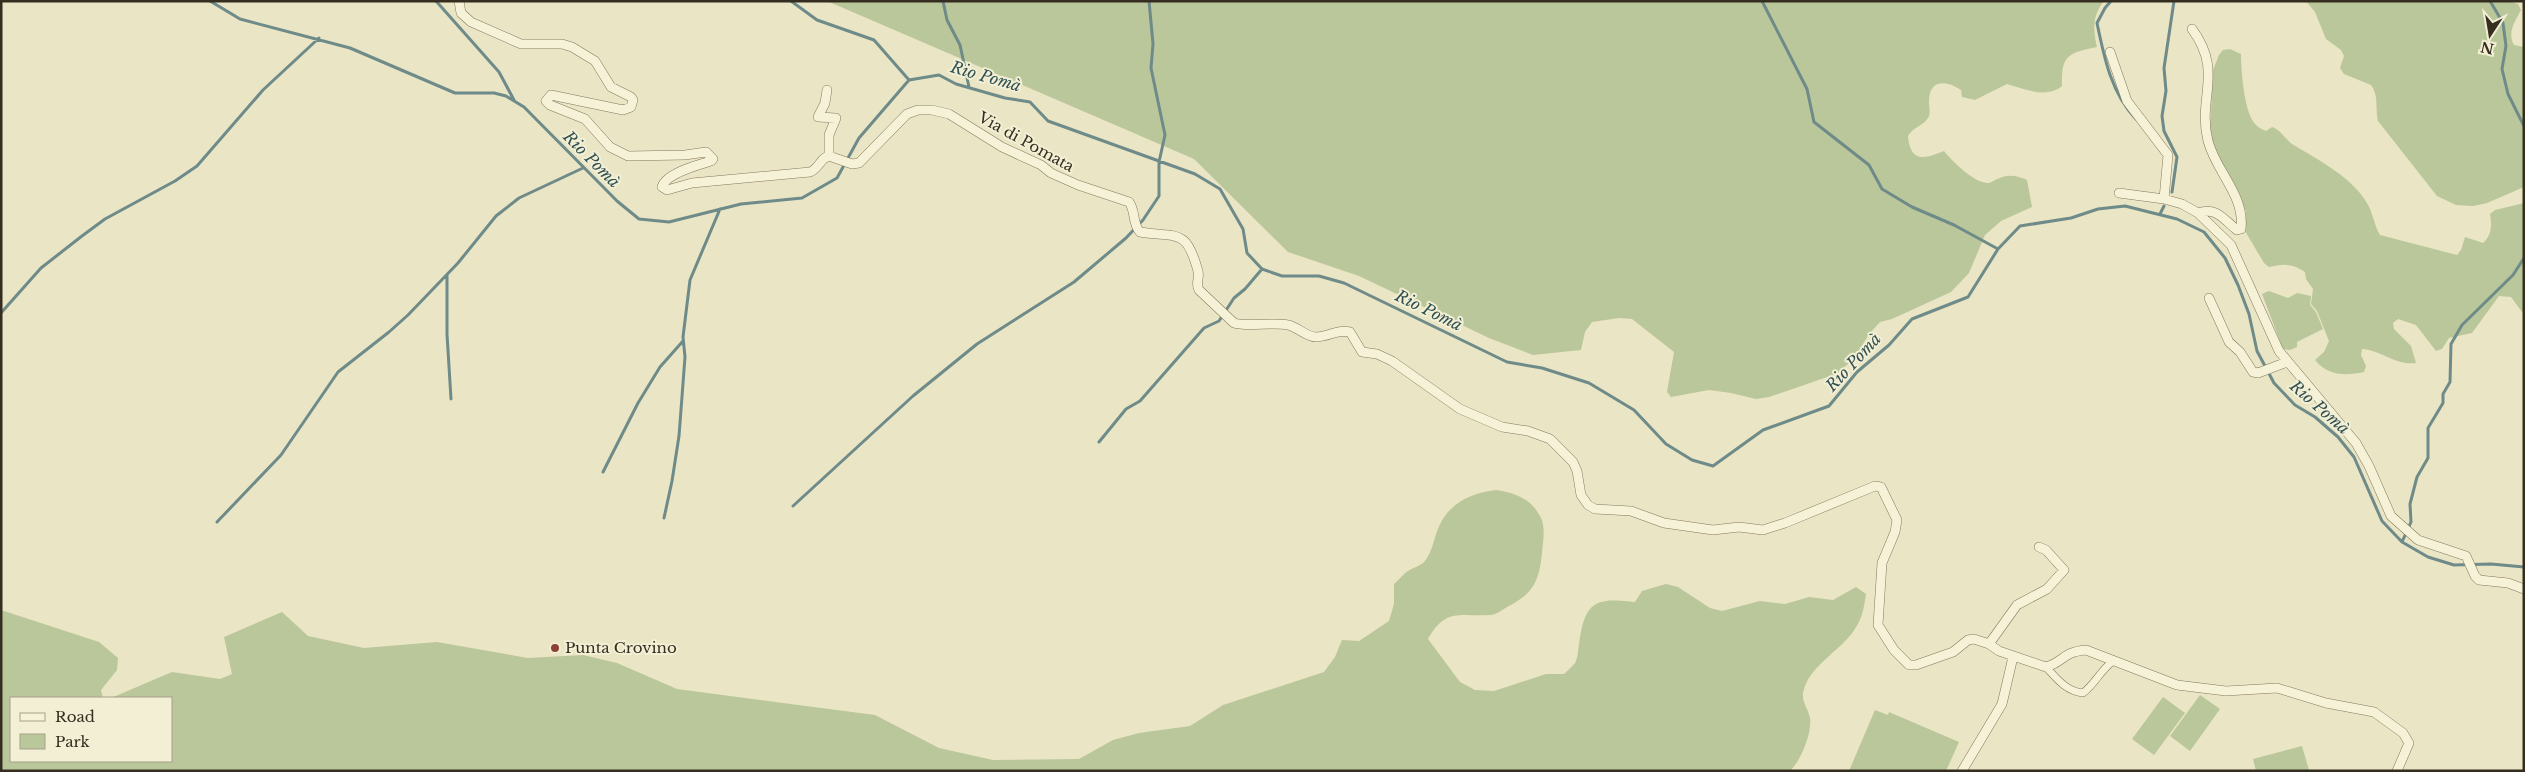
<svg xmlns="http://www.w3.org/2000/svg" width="2525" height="772" viewBox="0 0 2525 772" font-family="'Libre Baskerville',serif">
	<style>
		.green { fill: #bac79a }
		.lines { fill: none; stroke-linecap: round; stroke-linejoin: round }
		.stream { stroke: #6e8b89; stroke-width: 3 }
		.pedestrian-casing { stroke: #84785d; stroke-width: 8 }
		.minor-casing { stroke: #84785d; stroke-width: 10 }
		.pedestrian { stroke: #f6f2d8; stroke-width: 7 }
		.minor { stroke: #f6f2d8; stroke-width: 9 }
		.poi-dot { fill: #8d4132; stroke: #f2efd4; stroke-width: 2 }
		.labels { text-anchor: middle; stroke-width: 4; stroke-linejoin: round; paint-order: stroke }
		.street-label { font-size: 15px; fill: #352d1f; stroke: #f2efd4 }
		.poi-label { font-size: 15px; fill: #352d1f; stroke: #f2efd4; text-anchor: start }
		.water-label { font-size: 16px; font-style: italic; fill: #305053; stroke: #f2efd4 }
	</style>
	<rect width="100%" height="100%" fill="#eae5c5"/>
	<!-- green -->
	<path class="green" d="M827,1H2104C2092,16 2093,30 2097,47C2068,53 2061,55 2062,86C2047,99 2024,89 2007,84L1975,100L1962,97L1961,90C1946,80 1929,79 1929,102C1929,108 1931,113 1928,118C1923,126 1913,127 1908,136C1910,163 1925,159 1944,151C1952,161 1975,184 1989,183C1992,182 1996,179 2000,178C2009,174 2018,176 2027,180L2032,207L2001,221L1985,235L1969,273L1951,292L1892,319L1880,322L1869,334L1854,359L1836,374L1769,397L1756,399L1731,393L1709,390L1671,397L1667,392L1674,352L1632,319L1619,318L1592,322L1585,332L1581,350L1533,355L1489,338L1359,276L1288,252L1194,159Z
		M2306,1H2508L2518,4L2521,10C2515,21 2507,33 2514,45L2524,47V187L2487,203L2473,206L2456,205L2437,196L2378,121C2375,109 2379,95 2371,85L2344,74L2340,68L2344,56L2341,50L2326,39L2315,12Z
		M2230,49L2241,54C2241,70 2244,114 2256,125C2259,128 2263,130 2266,131L2272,127C2281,130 2285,139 2292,144C2318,160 2351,176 2367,203C2373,213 2374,225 2380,235L2457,255L2461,250L2465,237L2483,243C2492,235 2492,225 2490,214L2495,210L2524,203V310L2522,312L2511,297L2499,296L2472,333L2449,338L2442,349L2436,351L2416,325L2398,319L2393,323L2394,329L2411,346L2416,363C2395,366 2382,350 2362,349L2361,355L2366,366L2364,372C2345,376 2328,376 2315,360L2324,352L2329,341L2317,311L2311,304L2313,289L2306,279L2305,272C2292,263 2285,264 2269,267L2264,263L2245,231L2246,211L2217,156L2210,133L2213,70L2219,55L2223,50Z
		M2269,291L2288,298L2297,293L2311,296L2310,305L2316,312L2323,329L2297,342V347L2290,350L2283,349L2262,294Z
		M1496,490C1515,493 1530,498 1540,516C1546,526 1543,541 1542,553C1539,582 1533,594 1507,607C1502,610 1496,615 1490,615C1460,617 1446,607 1428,639L1460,682L1475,690L1494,691L1546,674H1564C1568,670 1572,667 1575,663C1578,658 1578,650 1579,644C1585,602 1594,597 1635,602L1642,591L1666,584L1678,587L1710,608L1722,611L1760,601L1785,604L1809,597L1833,600L1856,587L1866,594C1864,606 1863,617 1856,627C1843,650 1812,663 1804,689C1800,701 1808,707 1810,718C1812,734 1801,760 1790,771H1V610L99,642L118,658L117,670L101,690L103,698H11V761H171V698H111L172,672L220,679L232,674L224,637L282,612L308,636L364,648L437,642L528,658L583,655L617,663L677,689L875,715L939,748L993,760L1079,759L1113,740L1139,733L1190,726L1223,705L1324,672L1335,657L1342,640L1359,641L1389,621L1394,604V584C1399,580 1403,574 1408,571C1414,567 1421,566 1425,561C1433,550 1433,541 1438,529C1448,503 1471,493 1496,490Z
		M2200,695L2220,709L2190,751L2170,736Z
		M2163,697L2185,713L2154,755L2132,739Z
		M1875,710L1888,715L1889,712L1959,742L1946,771H1849Z
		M2302,746L2309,770L2256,771L2253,759Z"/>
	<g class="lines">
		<!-- stream -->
		<path class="stream" d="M210,1L240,19L350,48L455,93H494L506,96L524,107L617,201L639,219L669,222L741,204L802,198L837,178L859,138L909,80L939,75L956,84L1005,98L1030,102L1048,121L1195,174L1220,189L1243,229L1247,253L1262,269L1282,276H1319L1344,283L1507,362L1542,368L1589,383L1634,410L1666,444L1692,460L1713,466L1763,430L1829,406L1857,372L1889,345L1912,319L1968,297L1998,249L2020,226L2071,218L2098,209L2125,206L2177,219L2204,232L2225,258L2238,285L2249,314L2257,351L2274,383L2295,405L2315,417L2338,437L2354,457L2382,521L2402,542L2428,557L2454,565L2491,564L2524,567
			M436,1L499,72L514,100
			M791,1L817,20L874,40L909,80
			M943,1L947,20L960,45L969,87
			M1762,1L1807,89L1814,122L1869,165L1882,189L1912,207L1954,225L1998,249
			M2111,1L2105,8L2097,23C2104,57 2111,93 2136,119
			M2490,1L2503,23L2506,46L2502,69L2508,94L2524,126
			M2172,192L2177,157L2164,131L2162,116L2166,91L2164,68L2174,1
			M2160,214L2164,206
			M447,275V334L451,399
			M1,313L41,268L82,236L105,219L175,181L197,166L263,90L319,38
			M1099,442L1126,409L1140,401L1204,328L1219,321L1234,298L1245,289L1262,269
			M603,472L638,403L660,367L683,341
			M793,506L913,396L977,344L1074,282L1126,238L1143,220L1159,196V162L1165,135L1151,68L1153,44L1149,1
			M664,518L672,481L679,436L685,357L683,337L690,280L720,209
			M217,522L281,455L338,372L389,332L408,315L458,263L496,216L519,198L583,168
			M2402,542L2411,522L2410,504L2417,477L2428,458V428L2443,403V394L2450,382L2451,344L2462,325L2513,275L2524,258"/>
		<!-- pedestrian casing -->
		<g class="pedestrian-casing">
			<path id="pedestrian" d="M2046,667C2057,679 2066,691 2083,693C2095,684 2100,671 2113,661"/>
		</g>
		<!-- minor casing -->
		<g class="minor-casing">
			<path id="minor" d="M459,1L461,13L471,22L521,44H562L572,47L595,61L611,87L631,97L633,100L631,107L623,110L551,95L546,101L550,105L585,119L610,147L628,156L685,155L706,152L713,159L711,161C698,165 666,173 662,187L667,190L692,183L810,172C819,169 820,158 829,156
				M2192,29C2224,72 2197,98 2208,141C2216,172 2245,195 2241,229L2237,230C2222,218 2217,207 2198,213
				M2110,52L2127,101L2168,155L2164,199
				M827,90L825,103L818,117L836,118L829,135V156
				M829,156L852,164L859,163L907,114L918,110H932L949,114L1002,147L1041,165L1051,173L1078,185L1129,202C1136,211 1132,224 1140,232C1177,238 1186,227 1198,271C1200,278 1195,283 1199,290L1234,323C1245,327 1272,322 1288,325C1298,327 1306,337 1316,337C1329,337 1336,329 1350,332L1362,352L1377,354L1392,361L1460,409L1502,427L1528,431L1550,439L1573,462L1577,471L1581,495L1588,505L1595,509L1631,511L1664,523L1713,530L1739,527L1763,530L1785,523L1875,486L1881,487L1897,520L1895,532L1882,563L1878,625L1894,650L1909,665H1916L1953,652L1968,640L1974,639L1989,644L1999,651L2046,667C2064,662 2062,652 2086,650L2177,685L2226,691L2277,688L2326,703L2374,712L2403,733L2409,743L2397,771
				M2119,193L2164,199L2182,204L2198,213L2231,245L2279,351L2356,443L2369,466L2391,516L2418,540L2466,556L2475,576L2479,580L2508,583L2524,589
				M2209,298L2229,342L2240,352L2253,372L2258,373L2287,362
				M1989,644L2017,605L2047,589L2064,570L2046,550L2039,547
				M1962,771L2002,704L2013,657"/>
		</g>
		<!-- pedestrian -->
		<use href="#pedestrian" class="pedestrian"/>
		<!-- minor -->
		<use href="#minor" class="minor"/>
	</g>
	<!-- markers -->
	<circle class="poi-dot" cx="555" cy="648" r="5"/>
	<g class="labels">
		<!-- street labels -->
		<g class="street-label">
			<text transform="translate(1026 142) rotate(29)" y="5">Via di Pomata</text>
		</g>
		<!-- poi labels -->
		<g class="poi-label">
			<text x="565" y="653">Punta Crovino</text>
		</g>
		<!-- water labels -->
		<g class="water-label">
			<text transform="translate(986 76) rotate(16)" y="6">Rio Pomà</text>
			<text transform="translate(592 159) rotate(45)" y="6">Rio Pomà</text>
			<text transform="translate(1429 310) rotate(26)" y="6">Rio Pomà</text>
			<text transform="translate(1853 362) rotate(-47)" y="6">Rio Pomà</text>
			<text transform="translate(2320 407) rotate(41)" y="6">Rio Pomà</text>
		</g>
	</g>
	<!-- border -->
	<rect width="2525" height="772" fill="none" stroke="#352d1f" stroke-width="5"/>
	<!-- legend -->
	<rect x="10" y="697" width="162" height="65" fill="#f2efd4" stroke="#a6a18c"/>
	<rect x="20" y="713" width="25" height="8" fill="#f6f2d8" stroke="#a6a18c"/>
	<text x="55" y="722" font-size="15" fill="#352d1f">Road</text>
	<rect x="20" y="734" width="25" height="15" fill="#bac79a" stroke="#a6a18c"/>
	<text x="55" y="747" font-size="15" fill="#352d1f">Park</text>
	<!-- north arrow -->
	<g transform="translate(2490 35) rotate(192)" stroke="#f2efd4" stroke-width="4" paint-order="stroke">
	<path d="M0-4L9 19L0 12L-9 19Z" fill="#352d1f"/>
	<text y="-8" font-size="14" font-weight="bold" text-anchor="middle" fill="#352d1f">N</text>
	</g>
</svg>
